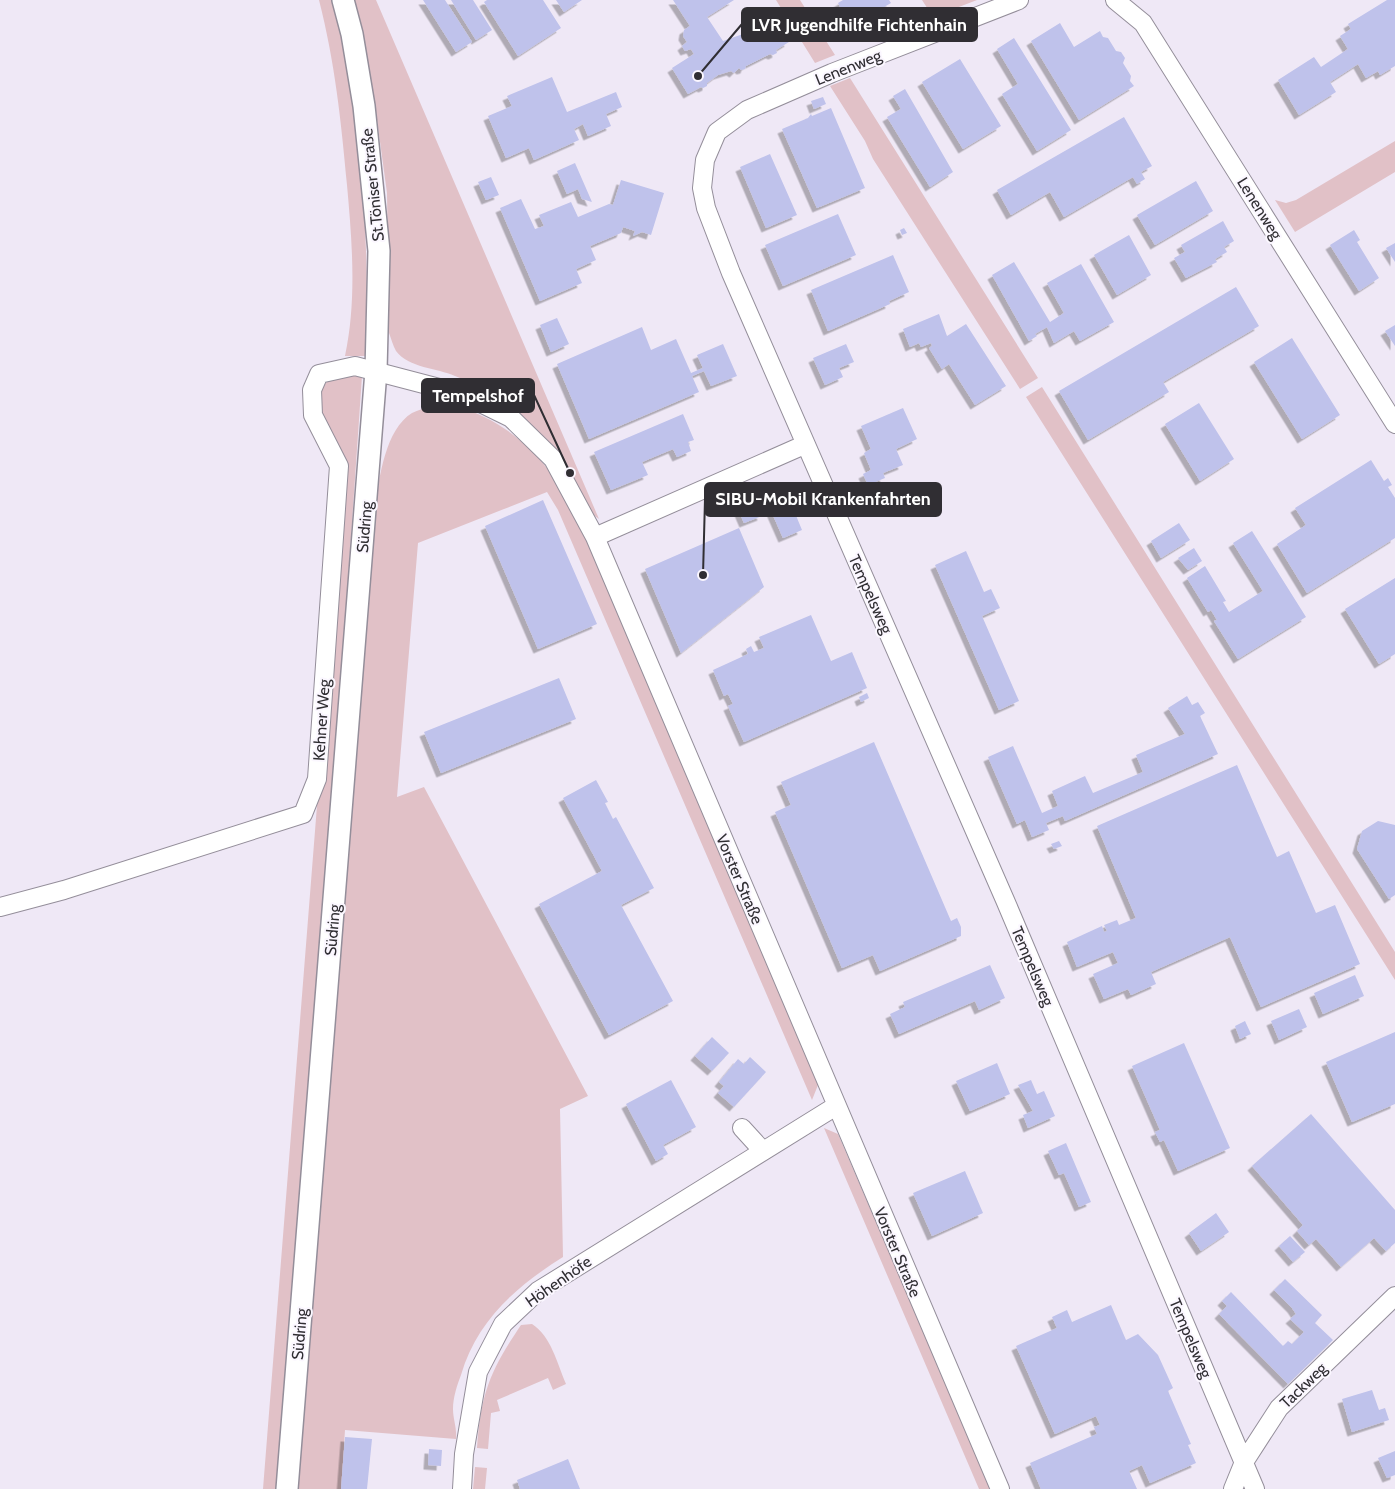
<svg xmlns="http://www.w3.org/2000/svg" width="1395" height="1489" viewBox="0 0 1395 1489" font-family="Cabin,sans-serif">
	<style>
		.green { fill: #e1c1c7 }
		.building { fill: #bfc2eb; filter: url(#shadow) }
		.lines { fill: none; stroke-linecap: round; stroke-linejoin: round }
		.minor-casing { stroke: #948e9a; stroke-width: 20 }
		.major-casing { stroke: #948e9a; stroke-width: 24 }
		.minor { stroke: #fff; stroke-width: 18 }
		.major { stroke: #fff; stroke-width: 21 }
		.labels { text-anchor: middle; stroke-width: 4; stroke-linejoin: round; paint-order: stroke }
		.street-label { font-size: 16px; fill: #302e33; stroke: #fbf7ff }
		.leader { fill: none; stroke: #302e33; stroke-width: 2 }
		.callout-dot { fill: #302e33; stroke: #fbf7ff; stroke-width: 2 }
		.callout { fill: #302e33; stroke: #302e33; stroke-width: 2 }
		.callout-label { font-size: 18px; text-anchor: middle; font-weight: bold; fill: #fff }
	</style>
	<defs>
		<filter id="shadow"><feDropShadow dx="-4.5" dy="4.5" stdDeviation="0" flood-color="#0004"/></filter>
	</defs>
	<rect width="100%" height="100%" fill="#efe8f6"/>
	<!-- green -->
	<path class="green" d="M319,0H335C361,118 370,236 366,356H345C357,300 352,241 347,185C341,120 335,63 319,0Z
		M353,0H376L599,519L592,514C572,475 549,435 512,408C494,395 476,384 455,376C437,368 409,368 396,351C393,346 391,338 389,333L387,193L375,105Z
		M776,0H800L835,55L815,63Z
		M922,0H977L933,17Z
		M850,78L1038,378L1020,389L873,159L865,141L830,86Z
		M1395,141V172L1295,232L1275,200L1286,203L1296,200Z
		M343,373L362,376L332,814L279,1489H263L344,464C329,434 295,390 343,373Z
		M1042,387L1395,952V980L1026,397Z
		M431,406C439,406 449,405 457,407C497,417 531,445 554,477C568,495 576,518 587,538L818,1085L812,1100L558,510L547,492L418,543L397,797L424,787L588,1096L560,1109L563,1257C517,1286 477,1320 461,1375C457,1385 453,1398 453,1409C453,1419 457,1428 456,1439L345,1430L341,1489H295L373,527C377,495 381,432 412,413C418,410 425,408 431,406Z
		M824,1128L838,1134L991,1489H979Z
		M532,1324C551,1336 557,1363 566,1384L553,1390L548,1378L497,1400L500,1411L491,1413L488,1449L477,1448C481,1393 490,1371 521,1325Z
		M475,1467L487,1468L485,1489H473Z"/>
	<!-- building -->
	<path class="building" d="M423,0H445L472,42L456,52Z
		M451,0H473L492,30L476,40Z
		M487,0H543L561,28L518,56L484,2Z
		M556,0H582L564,12Z
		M673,0H734L707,17L723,41L746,33L754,28L750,19L754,17L760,24L772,16L782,28V31L789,42L776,50L777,53L773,55L770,54L746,66L745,69L741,70L739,68L734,73L731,71L718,75L707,83V86L703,88L701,87L688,94L672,68L694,54L691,49L685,51L682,46L687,42L683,36L684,30L690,26Z
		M843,0H889L891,3L879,10L880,17L871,15L851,28L838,3Z
		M1387,0H1395V66L1380,75L1378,71L1366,78L1358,64L1330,82L1336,92L1299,115L1278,80L1314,57L1321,67L1348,49L1340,36L1351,29L1348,24Z
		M1060,23L1074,47L1100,31L1103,37L1108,38L1116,51L1121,52L1125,58L1123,63L1131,76L1130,81L1134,86L1079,120L1031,41Z
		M1014,38L1071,130L1037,151L1002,94L1018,84L997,49Z
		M960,59L1001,126L963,149L922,82Z
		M552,77L567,112L616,92L622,107L606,114L611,126L588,136L583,124L574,129L579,140L534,160L529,148L506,158L488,116L512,106L507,96Z
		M905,89L953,172L930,187L887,117L901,109L893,96Z
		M823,97L826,104L814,109L811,101Z
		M831,108L865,188L817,208L782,129L808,118L811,114L812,116Z
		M1124,117L1152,166L1141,172L1145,179L1137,184L1133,177L1064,217L1050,192L1011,215L997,190Z
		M770,154L797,215L766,228L740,167Z
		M575,163L592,202L582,199L578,189L567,194L557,171Z
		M491,177L499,195L486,200L478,182Z
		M621,180L664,193L651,235L642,232L633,236L635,231L623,227L621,233L590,246L596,260L576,269L582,283L540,301L500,208L521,199L535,229L544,226L539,215L571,202L578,217L609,204L613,205Z
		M1196,181L1213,211L1155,245L1137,215Z
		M838,214L856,255L783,286L765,245Z
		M1223,221L1234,241L1224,247L1227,252L1215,259L1217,262L1186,278L1174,258L1185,252L1181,245Z
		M904,228L907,233L902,235L900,230Z
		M1354,230L1360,240L1357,242L1379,278L1359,291L1330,245Z
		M1129,235L1151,275L1117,295L1094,255Z
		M1395,243V262L1386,248Z
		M893,255L909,292L889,301L890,304L828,331L811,290Z
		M1014,262L1050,322L1064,313L1047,283L1081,264L1114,322L1080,341L1074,331L1054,343L1047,327L1035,334L1037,336L1029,341L992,275Z
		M1236,287L1259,326L1163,382L1169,392L1088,440L1059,391Z
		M939,314L947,336L966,324L1006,386L975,405L949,364L942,369L929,348L932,346L931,343L921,347L919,343L910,347L903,329Z
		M557,318L569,344L551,352L540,325Z
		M1395,325V346L1385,331Z
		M642,327L651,350L676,339L691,373L703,368L697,355L723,344L737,376L711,386L704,371L692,376L699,392L589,439L557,364Z
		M1292,338L1340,415L1302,439L1254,362Z
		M846,344L854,362L839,368L843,377L825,385L813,358Z
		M1199,403L1234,459L1200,481L1165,424Z
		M903,408L917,439L896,449L903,465L883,473L885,478L868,485L863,474L871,470L864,453L871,449L861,426Z
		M683,414L694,440L688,442L691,451L677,457L673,449L642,462L648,475L611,490L594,452Z
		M1371,460L1384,481L1388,478L1392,485L1388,487L1395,498V538L1307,593L1277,544L1306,525L1295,508Z
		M785,489L802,530L783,538L765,497Z
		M543,500L597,624L538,649L485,526Z
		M756,501L762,516L744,523L738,509Z
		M1179,523L1190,540L1161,558L1151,541Z
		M739,528L764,587L681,653L645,569Z
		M1252,531L1306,617L1238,659L1214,621L1217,620L1211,610L1208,612L1187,578L1205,566L1226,601L1223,602L1229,612L1263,591L1233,543Z
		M1194,548L1202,561L1188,570L1178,558Z
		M966,551L984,592L991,589L1000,608L982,616L1019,701L999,710L935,565Z
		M1395,578V654L1379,664L1345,609Z
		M811,615L831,661L852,652L867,688L744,742L728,706L733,704L728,694L724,696L713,670L748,654L746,649L751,646L754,652L764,648L759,637Z
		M559,678L576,719L441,773L424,732Z
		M867,693L869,698L861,702L859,697Z
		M1187,696L1192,705L1198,702L1205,713L1200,716L1218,754L1065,821L1063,816L1046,823L1049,830L1032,837L1025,820L1017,824L988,757L1013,746L1042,813L1058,806L1052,791L1085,776L1093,793L1143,772L1136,755L1185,734L1168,708Z
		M874,742L951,921L957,918L961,927V936L880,971L873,955L842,968L775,812L791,805L781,782Z
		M1237,765L1277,857L1289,851L1316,913L1335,905L1360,964L1261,1007L1230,937L1151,972L1156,984L1131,995L1128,989L1104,999L1093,974L1118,963L1113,952L1077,967L1067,942L1102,926L1104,932L1107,931L1104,925L1117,920L1119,925L1136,918L1097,826Z
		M596,780L608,802L605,803L613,819L616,817L654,888L621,905L673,1001L609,1035L539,904L602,871L563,798Z
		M1378,821L1395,825V895L1389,899L1357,849L1362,831Z
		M1059,841L1062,846L1054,849L1051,844Z
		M990,965L1005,998L979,1010L975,1001L899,1034L890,1014L905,1007L903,1002Z
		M1355,975L1364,996L1323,1014L1314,993Z
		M1299,1009L1307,1027L1279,1040L1271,1021Z
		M1245,1021L1251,1034L1240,1039L1235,1026Z
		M1395,1032V1104L1352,1122L1326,1062Z
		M712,1037L729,1053L712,1071L695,1056Z
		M1184,1043L1230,1148L1178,1171L1164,1140L1160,1142L1155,1132L1160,1130L1132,1066Z
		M750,1057L766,1072L734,1107L718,1093L724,1086L719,1082L738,1059L744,1064Z
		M997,1063L1010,1094L970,1111L956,1081Z
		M671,1080L696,1127L663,1145L668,1154L656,1161L626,1104Z
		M1031,1080L1037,1094L1044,1091L1055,1116L1028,1128L1023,1115L1033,1111L1018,1085Z
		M1311,1114L1395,1210V1243L1386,1251L1374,1238L1341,1267L1316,1239L1309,1245L1297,1231L1303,1225L1252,1166Z
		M1066,1143L1091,1202L1079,1207L1064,1173L1059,1175L1048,1151Z
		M965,1171L983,1213L932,1236L913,1193Z
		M1216,1213L1229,1232L1201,1251L1189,1233Z
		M1290,1236L1305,1252L1293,1262L1279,1246Z
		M1285,1279L1322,1315L1315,1323L1333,1340L1288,1384L1219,1314L1227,1306L1222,1301L1231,1292L1283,1346L1288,1341L1292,1344L1304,1332L1290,1319L1296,1314L1292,1308L1274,1290Z
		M1111,1305L1126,1340L1138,1334L1158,1355L1173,1388L1168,1391L1191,1444L1188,1445L1196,1463L1150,1483L1142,1465L1129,1471L1137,1489H1041L1030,1463L1097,1434L1094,1427L1100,1425L1096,1416L1055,1434L1016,1346L1057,1328L1052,1317L1067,1310L1072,1322Z
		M1372,1390L1379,1410L1385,1408L1389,1420L1352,1432L1342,1399Z
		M345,1437L372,1439L367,1489H341Z
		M429,1449L442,1450L441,1466L428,1465Z
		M1395,1451V1475L1387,1478L1378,1458Z
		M568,1459L580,1489H520L517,1480Z"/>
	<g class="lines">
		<!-- minor casing -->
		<g class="minor-casing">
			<path id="minor" d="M1019,0L832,73L747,110L717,132L705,160L702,188L706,208L731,273L1005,900L1255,1489
				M1115,0L1143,23L1395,424
				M595,537L804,445
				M0,907L64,890L303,814L317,779L339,466L313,415L312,390L319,374L355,366L462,394L511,418L553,459L595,537L1000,1489
				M742,1128L762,1150
				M462,1489L464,1454L478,1372L503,1324L538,1291L836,1106
				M1233,1489L1244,1462L1279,1408L1395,1296"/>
		</g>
		<!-- major casing -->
		<g class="major-casing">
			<path id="major" d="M287,1489L376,371L379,251L364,106L352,34L343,0"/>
		</g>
		<!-- minor -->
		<use href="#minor" class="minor"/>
		<!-- major -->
		<use href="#major" class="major"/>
	</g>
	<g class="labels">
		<!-- street labels -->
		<g class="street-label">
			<text transform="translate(848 67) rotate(-22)" y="6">Lenenweg</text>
			<text transform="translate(372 185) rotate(-96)" y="6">St.Töniser Straße</text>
			<text transform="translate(1260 208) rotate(58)" y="6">Lenenweg</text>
			<text transform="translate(364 527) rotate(-85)" y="6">Südring</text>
			<text transform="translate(871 594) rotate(66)" y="6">Tempelsweg</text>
			<text transform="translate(321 720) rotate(-86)" y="6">Kehner Weg</text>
			<text transform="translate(740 879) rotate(67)" y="6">Vorster Straße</text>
			<text transform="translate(332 930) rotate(-85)" y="6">Südring</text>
			<text transform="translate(1033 966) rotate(67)" y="6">Tempelsweg</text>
			<text transform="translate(898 1252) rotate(67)" y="6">Vorster Straße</text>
			<text transform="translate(558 1281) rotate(-35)" y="6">Höhenhöfe</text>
			<text transform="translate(299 1334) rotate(-85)" y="6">Südring</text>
			<text transform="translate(1191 1338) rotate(67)" y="6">Tempelsweg</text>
			<text transform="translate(1303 1385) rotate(-44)" y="6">Tackweg</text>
		</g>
	</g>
	<!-- callouts -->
	<path class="leader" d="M698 76L742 24M570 473L534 395M703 575L705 499"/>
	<g class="callout-dot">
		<circle cx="698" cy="76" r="5"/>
		<circle cx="570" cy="473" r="5"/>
		<circle cx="703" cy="575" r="5"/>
	</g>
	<g class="callout">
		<rect x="742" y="8" width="235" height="33" rx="5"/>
		<rect x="422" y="379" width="112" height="33" rx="5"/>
		<rect x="705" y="483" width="236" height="33" rx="5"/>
	</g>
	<g class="callout-label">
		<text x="859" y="31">LVR Jugendhilfe Fichtenhain</text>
		<text x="478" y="402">Tempelshof</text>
		<text x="823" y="505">SIBU-Mobil Krankenfahrten</text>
	</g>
</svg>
